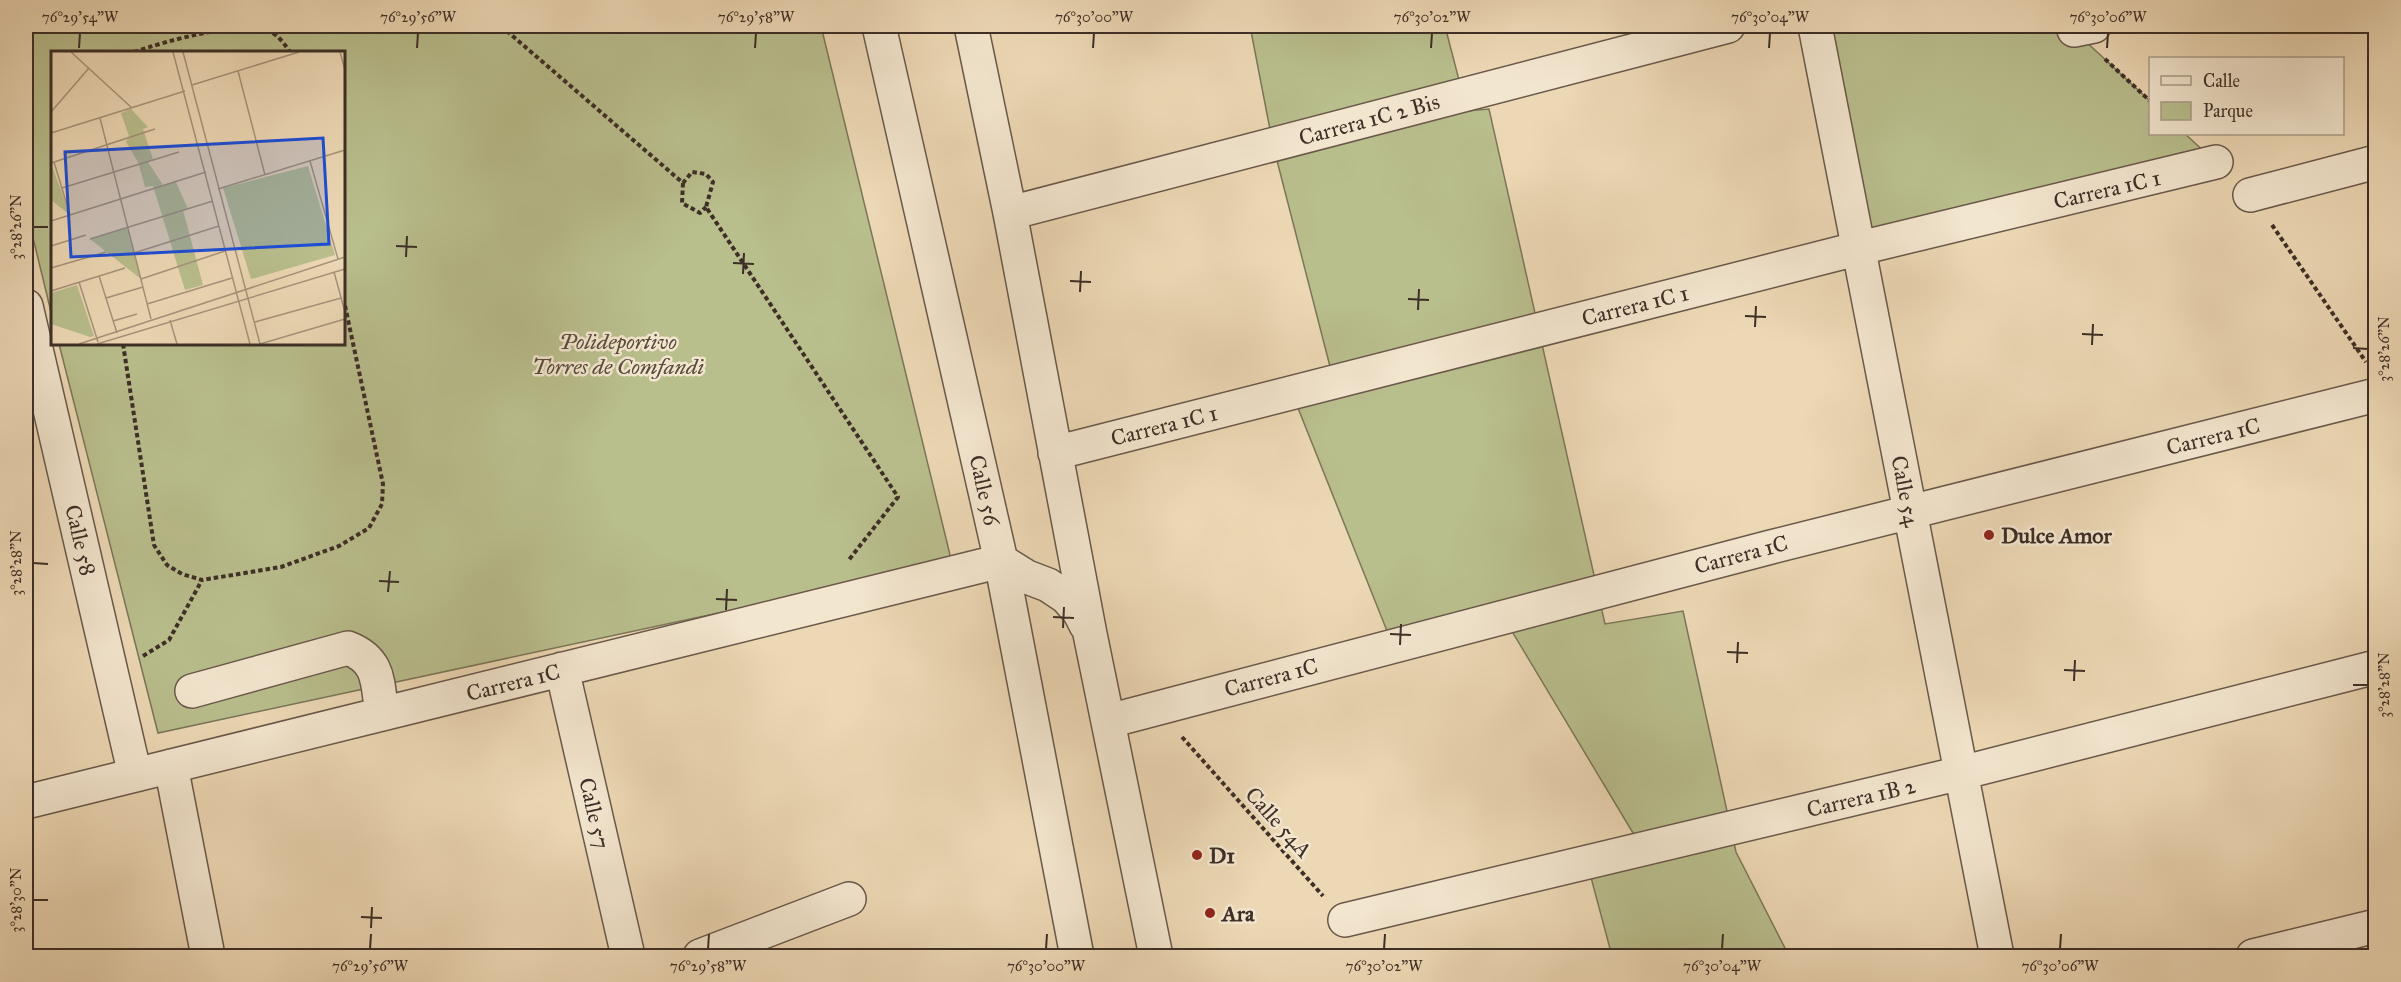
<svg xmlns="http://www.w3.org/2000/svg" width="2401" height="982" viewBox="0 0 2401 982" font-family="'IM FELL Great Primer',serif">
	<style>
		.green { fill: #b9be8d; stroke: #7b765a; stroke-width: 1.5 }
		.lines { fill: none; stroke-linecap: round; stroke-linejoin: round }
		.minor-casing { stroke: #69584a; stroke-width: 36 }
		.path { stroke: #3d2e26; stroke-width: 4; stroke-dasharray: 4.5 3; stroke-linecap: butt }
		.minor { stroke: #f3e6cf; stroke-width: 33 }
		.ticks { fill: none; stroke: #3d2e26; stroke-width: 2 }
		.poi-dot { fill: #8f2418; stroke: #f3e6cf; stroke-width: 2 }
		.labels { text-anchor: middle; stroke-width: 5; stroke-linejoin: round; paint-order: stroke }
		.street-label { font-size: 22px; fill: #3d2e26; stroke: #f3e6cf }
		.park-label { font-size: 22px; font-style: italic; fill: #564b3b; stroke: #f3e6cf }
		.poi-label { font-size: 22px; font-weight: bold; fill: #3d2e26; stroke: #f3e6cf; text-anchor: start }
		.inset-road { fill: none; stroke: #a7947c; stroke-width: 1.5 }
		.view { fill: #1d4ed8; fill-opacity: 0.15; stroke: #1d4ed8; stroke-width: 3 }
		.inset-edge { fill: none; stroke: #3d2e26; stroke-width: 3 }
		.neatline { fill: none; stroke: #3d2e26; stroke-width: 2 }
		.ticks-label { font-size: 15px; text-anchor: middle; fill: #3d2e26 }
	</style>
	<rect width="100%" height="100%" fill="#edd8b5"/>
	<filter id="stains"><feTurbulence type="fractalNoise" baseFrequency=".00333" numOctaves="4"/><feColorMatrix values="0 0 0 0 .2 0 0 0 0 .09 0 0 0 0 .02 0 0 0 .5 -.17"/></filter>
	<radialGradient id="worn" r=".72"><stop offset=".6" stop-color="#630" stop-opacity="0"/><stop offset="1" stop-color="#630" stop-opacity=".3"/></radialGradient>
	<!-- green -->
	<path class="green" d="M26,26H821L952,563L158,733L59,344H344V52H52V316L26,209Z
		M1250,26H1445L1467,111L1489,109L1605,624L1683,611L1736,852L1789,956H1612L1589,870L1642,848L1507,623L1393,646L1292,393L1334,382L1273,145Z
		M1815,26H2069L2150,101V134H2185L2216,162L1860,248Z"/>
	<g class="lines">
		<!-- minor casing -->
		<g class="minor-casing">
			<path id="minor" d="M879,26L1001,561L1077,956
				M971,26L1010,213L1090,634L1156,956
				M1815,26L1997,956
				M2074,30L2094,26
				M2250,195L2376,162
				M1010,213L1728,26
				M26,306L135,775
				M1055,453L1860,248L2216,162
				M1001,561L1027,577L1048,585L1066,597L1080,613L1086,625
				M562,669L628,956
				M192,691L348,648C381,661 377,683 382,714
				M1109,721L1771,547L2376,395
				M171,766L208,956
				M26,802L1001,561
				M1345,920L1961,773L2376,667
				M700,956L849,899
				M2253,956L2376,926"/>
		</g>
		<!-- path -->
		<path class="path" d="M501,26L683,183L692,172L706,174L713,182L706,207L898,497L848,561
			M134,52C167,41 238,20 271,32C278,35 286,46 290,52
			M2105,59L2150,101
			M683,183L682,203L700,213L706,207
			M2272,225L2366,362
			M123,344L154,545L167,565L182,574L202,580L281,567L339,546L369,528L382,504L383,484L344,301
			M143,656L169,640L202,580
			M1182,737L1323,896
			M1372,950L1379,956"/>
		<!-- minor -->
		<use href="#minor" class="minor"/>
	</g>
	<!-- ticks -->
	<path class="ticks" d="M79,48L80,33M417,48L418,33M755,48L756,33M1093,48L1094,33M1431,48L1432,33M1769,48L1770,33M2107,48L2108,33M33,227H48M396,246L417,247M406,257L407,236M733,263L754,264M743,274L744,253M1070,281L1091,282M1080,292L1081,271M1408,299L1429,300M1418,310L1419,289M1745,316L1766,317M1755,327L1756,306M2082,334L2103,335M2092,345L2093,324M2353,348L2368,349M33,563L48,564M379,581L399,582M388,592L390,571M716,599L737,600M726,610L727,589M1053,617L1074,618M1063,628L1064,607M1390,634L1411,635M1400,645L1401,624M1727,652L1748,653M1737,663L1738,642M2064,670L2085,671M2074,681L2075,660M2353,685H2368M33,900H48M361,917L382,918M371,928L372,907M370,949L371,934M708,949L709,934M1046,949L1047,934M1384,949L1385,934M1722,949L1723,934M2060,949L2061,934"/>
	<!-- markers -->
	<g class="poi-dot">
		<circle cx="1989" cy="535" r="6"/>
		<circle cx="1197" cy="855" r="6"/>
		<circle cx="1210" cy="913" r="6"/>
	</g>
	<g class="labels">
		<!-- street labels -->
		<g class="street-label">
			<text transform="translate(1369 119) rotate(-15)" y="8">Carrera 1C 2 Bis</text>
			<text transform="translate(2107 189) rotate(-13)" y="8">Carrera 1C 1</text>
			<text transform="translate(1635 305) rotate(-14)" y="8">Carrera 1C 1</text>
			<text transform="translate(1164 425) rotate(-14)" y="8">Carrera 1C 1</text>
			<text transform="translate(2213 436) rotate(-14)" y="8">Carrera 1C</text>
			<text transform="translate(985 490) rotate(77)" y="8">Calle 56</text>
			<text transform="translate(1906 491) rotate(79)" y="8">Calle 54</text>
			<text transform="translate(81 540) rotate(77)" y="8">Calle 58</text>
			<text transform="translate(1741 554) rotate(-15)" y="8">Carrera 1C</text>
			<text transform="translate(1271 677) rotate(-15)" y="8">Carrera 1C</text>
			<text transform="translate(513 682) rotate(-14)" y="8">Carrera 1C</text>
			<text transform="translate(1861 797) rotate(-13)" y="8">Carrera 1B 2</text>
			<text transform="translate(595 813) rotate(77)" y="8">Calle 57</text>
			<text transform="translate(1279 822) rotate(48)" y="8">Calle 54A</text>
		</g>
		<!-- park labels -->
		<g class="park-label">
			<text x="618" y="349">Polideportivo<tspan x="618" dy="25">Torres de Comfandi</tspan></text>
		</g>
		<!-- poi labels -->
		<g class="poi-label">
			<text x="2001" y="543">Dulce Amor</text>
			<text x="1209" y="863">D1</text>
			<text x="1222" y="921">Ara</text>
		</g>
	</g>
	<!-- overview -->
	<g transform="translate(51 51)">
		<rect width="294" height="294" fill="#edd8b5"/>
		<path d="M80,58L97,76L92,78L102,108L97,111L112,134L125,131L137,158L132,159L152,234L134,239L102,135L94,136L87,111L75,91L78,85L70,62ZM0,112L19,164L0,149ZM257,115L284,204L200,228L172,137ZM77,176L90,228L39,188ZM26,234L43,285L39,286L0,273V242Z" fill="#b9be8d"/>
		<path class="inset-road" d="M20,1L81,57M122,1L199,293M132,1L209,293M289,1L294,19M187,20L214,124M141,34L248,1M0,61L38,17M49,67L100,268M0,82L134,40M259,110L287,208M3,111L19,164M0,112L104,78M11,137L128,101M167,138L294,99M0,170L155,121M39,188L162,150M0,195L35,184M83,202L168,175M0,217L55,201M283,221L294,261M48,225L66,282M90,228L174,200M28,231L47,291M0,240L74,217M55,247L92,236M96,253L181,227M119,269L126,293M62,270L86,263M204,271L290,247M28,293L294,206M46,293L294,218M209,293L294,268"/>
		<path class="view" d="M272,87L278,193L20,206L14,101Z"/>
		<rect width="294" height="294" class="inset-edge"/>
	</g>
	<!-- margin -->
	<rect width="2401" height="982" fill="none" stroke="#edd8b5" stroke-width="66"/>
	<!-- legend -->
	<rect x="2149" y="57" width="195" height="78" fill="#f3e6cf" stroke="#aa9c8b" stroke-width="1.5"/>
	<rect x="2161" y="76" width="30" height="9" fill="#f3e6cf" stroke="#aa9c8b" stroke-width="1.5"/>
	<text x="2203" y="87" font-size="18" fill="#3d2e26">Calle</text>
	<rect x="2161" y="102" width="30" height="18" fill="#b9be8d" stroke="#aa9c8b" stroke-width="1.5"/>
	<text x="2203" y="117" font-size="18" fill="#3d2e26">Parque</text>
	<rect x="33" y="33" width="2335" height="916" class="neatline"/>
	<g class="ticks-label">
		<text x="80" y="22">76°29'54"W</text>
		<text x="418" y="22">76°29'56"W</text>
		<text x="756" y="22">76°29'58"W</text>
		<text x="1094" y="22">76°30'00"W</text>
		<text x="1432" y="22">76°30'02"W</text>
		<text x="1770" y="22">76°30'04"W</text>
		<text x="2108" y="22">76°30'06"W</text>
		<text transform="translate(16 227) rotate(-90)" y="5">3°28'26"N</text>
		<text transform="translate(2384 349) rotate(-90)" y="5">3°28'26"N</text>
		<text transform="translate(16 563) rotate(-90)" y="5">3°28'28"N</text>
		<text transform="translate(2384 685) rotate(-90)" y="5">3°28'28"N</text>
		<text transform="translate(16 900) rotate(-90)" y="5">3°28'30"N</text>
		<text x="370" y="971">76°29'56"W</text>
		<text x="708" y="971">76°29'58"W</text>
		<text x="1046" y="971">76°30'00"W</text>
		<text x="1384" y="971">76°30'02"W</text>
		<text x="1722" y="971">76°30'04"W</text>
		<text x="2060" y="971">76°30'06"W</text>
	</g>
	<rect width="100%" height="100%" filter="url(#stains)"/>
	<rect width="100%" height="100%" fill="url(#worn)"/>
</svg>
